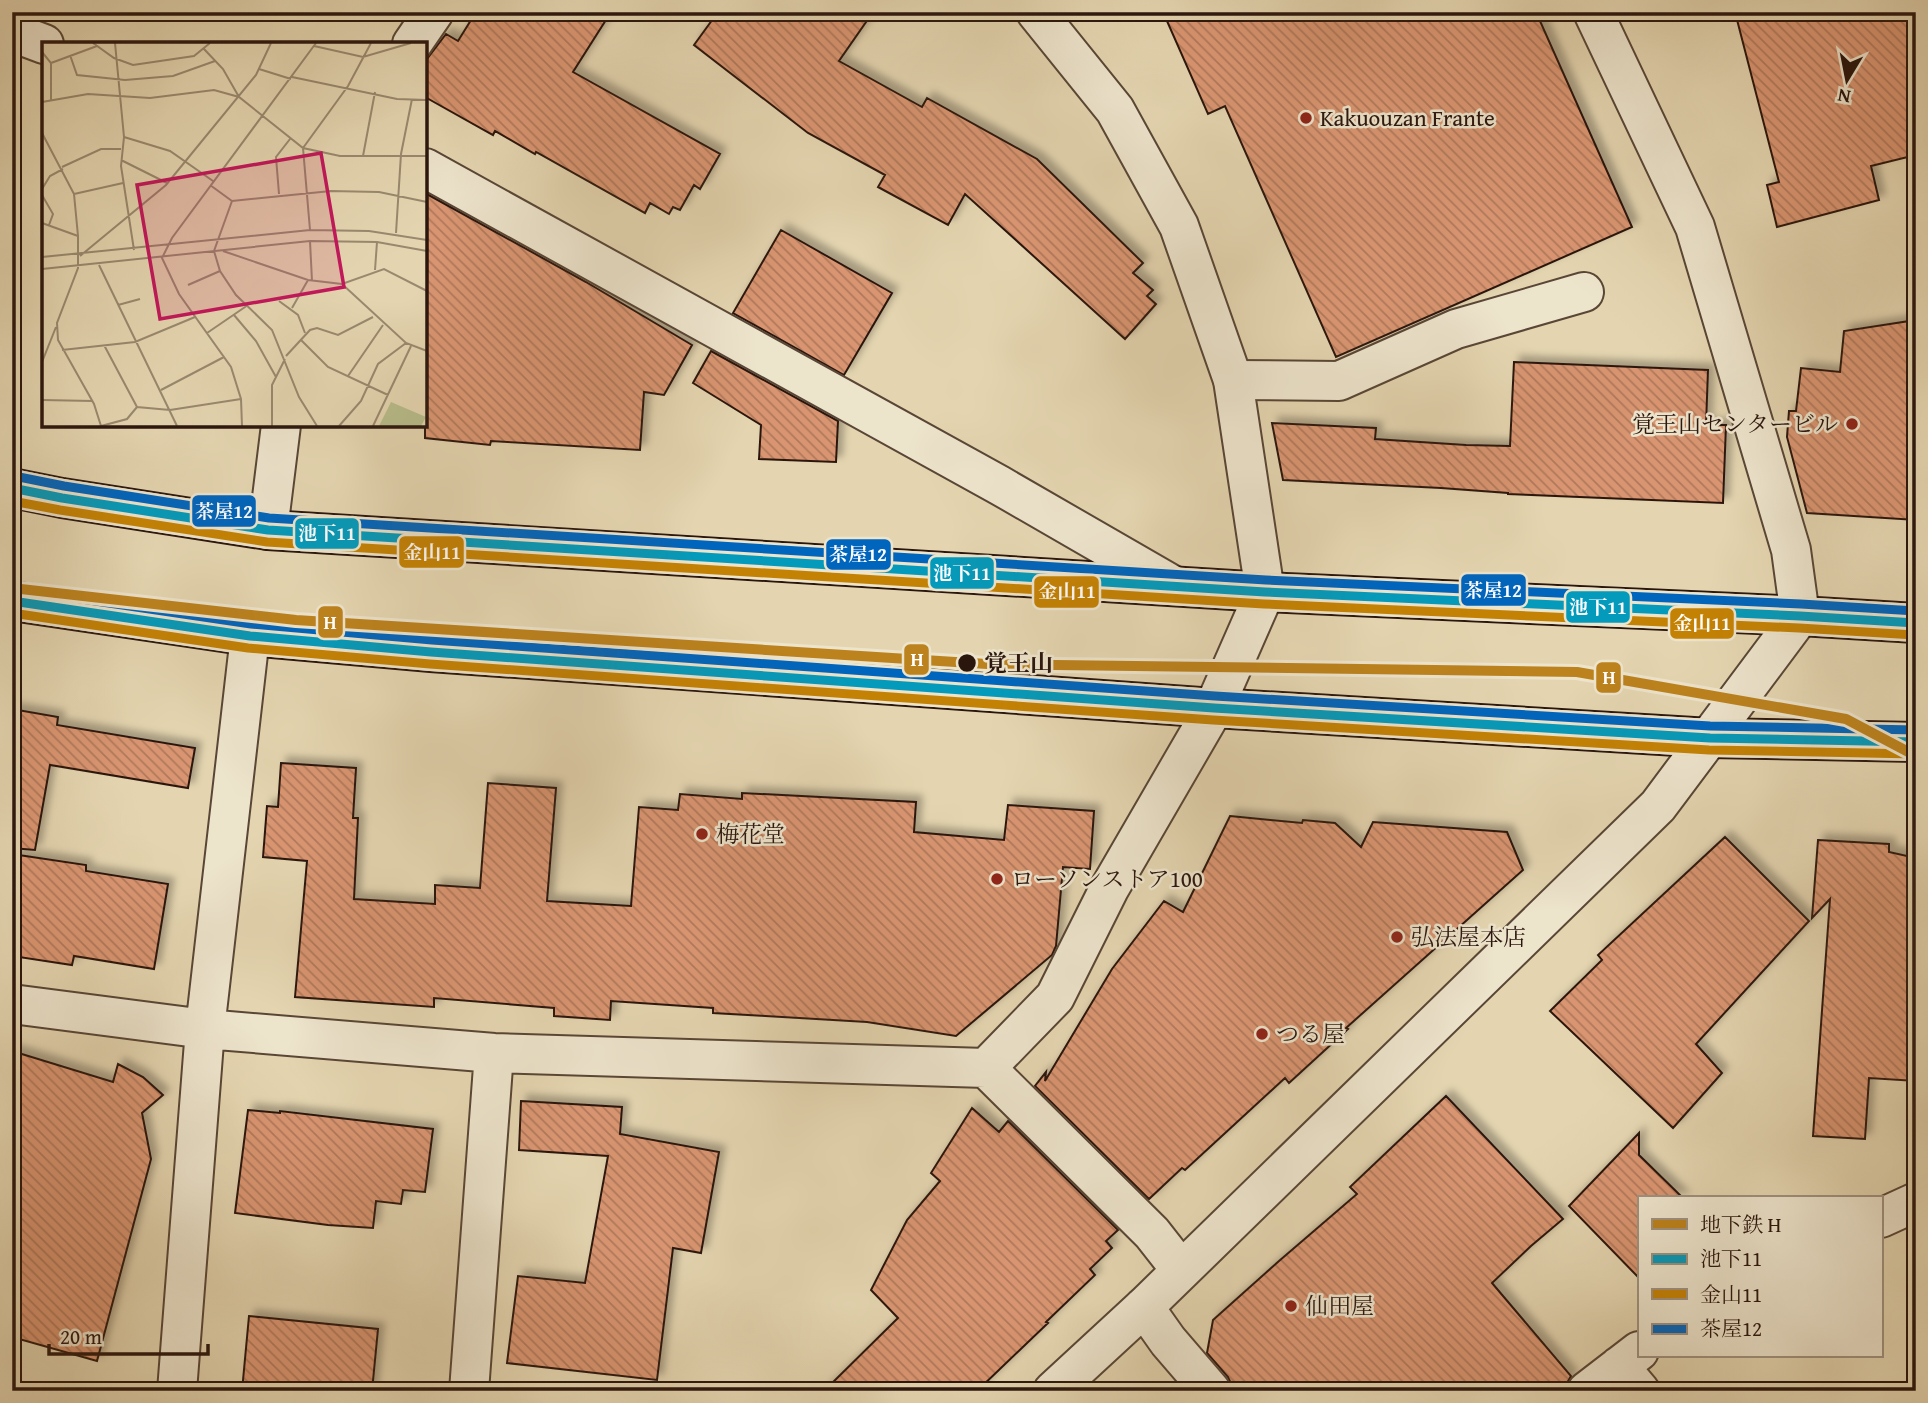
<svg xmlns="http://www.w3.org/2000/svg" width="1928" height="1403" viewBox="0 0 1928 1403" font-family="'Gentium Book Plus','Noto Serif JP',serif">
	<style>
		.building { fill: url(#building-back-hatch); stroke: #2b160e; stroke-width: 2; filter: url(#shadow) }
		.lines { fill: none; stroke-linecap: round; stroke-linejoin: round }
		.minor-casing { stroke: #594636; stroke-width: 42 }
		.tertiary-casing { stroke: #594636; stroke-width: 42 }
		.primary-casing { stroke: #2b160e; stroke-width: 42 }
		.minor { stroke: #ede4cc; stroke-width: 38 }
		.tertiary { stroke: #ede4cc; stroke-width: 38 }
		.primary { stroke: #e4d5b0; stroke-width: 38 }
		.bus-1-casing { stroke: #ede4cc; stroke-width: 14 }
		.bus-2-casing { stroke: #ede4cc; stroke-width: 14 }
		.bus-3-casing { stroke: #ede4cc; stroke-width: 14 }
		.bus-1 { stroke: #049abb; stroke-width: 9 }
		.bus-2 { stroke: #c48204; stroke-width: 9 }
		.bus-3 { stroke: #0065bd; stroke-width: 9 }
		.metro-1-casing { stroke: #ede4cc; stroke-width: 16 }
		.metro-1 { stroke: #bc821d; stroke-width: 10 }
		.poi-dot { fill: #8f2418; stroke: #ede4cc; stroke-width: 2.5 }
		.stop-dot { fill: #2b160e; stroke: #ede4cc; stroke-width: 2.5 }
		.labels { text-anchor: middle; stroke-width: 5; stroke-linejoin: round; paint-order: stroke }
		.poi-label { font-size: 23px; fill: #2b160e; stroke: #ede4cc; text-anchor: start }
		.stop-label { font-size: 23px; font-weight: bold; fill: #2b160e; stroke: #ede4cc; text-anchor: start }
		.inset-road { fill: none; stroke: #9a896f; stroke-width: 2 }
		.view { fill: #c2185b; fill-opacity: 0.15; stroke: #c2185b; stroke-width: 3.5 }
		.inset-edge { fill: none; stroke: #2b160e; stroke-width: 3.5 }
		.line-badge { stroke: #ede4cc; stroke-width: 2.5 }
		.badge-label { font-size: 19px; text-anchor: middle; font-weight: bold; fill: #fff }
	</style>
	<defs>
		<pattern id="building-back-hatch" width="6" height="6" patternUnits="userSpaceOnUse" patternTransform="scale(1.75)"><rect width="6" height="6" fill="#d99571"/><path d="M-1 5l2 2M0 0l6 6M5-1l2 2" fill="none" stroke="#b0795b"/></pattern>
		<filter id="shadow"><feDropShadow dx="6" dy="-6" stdDeviation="3.5" flood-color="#0004"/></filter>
	</defs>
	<rect width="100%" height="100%" fill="#e4d5b0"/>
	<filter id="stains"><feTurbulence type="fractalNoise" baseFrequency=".00286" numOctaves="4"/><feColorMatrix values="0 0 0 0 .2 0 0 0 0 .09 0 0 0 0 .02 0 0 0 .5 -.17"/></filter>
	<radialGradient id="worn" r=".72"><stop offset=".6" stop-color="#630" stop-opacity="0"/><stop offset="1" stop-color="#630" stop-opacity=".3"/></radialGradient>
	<!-- building -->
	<path class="building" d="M476,12H611L573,72L720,154L700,189L694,185L680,210L673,207L669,214L650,203L645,213L536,152L535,154L495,131L493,135L425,97V63L427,59L446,34L458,41Z
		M718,12H873L839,61L922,107L927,98L1037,159L1143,263L1133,273L1153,290L1147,296L1156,304L1125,339L965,194L948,225L878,187L885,175L808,133L694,45Z
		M1163,12H1536L1632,227L1336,357L1225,106L1208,114Z
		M1735,12H1916V155L1871,166L1879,200L1777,227L1767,185L1779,182Z
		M425,193L586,282L692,345L664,395L644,392L640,450L491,441L490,445L425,438Z
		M781,230L892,293L844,375L733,313Z
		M1916,320V520L1807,513L1787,437L1789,411H1796L1801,368L1840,372L1844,331Z
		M711,351L838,421L836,462L759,459L761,425L693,383Z
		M1514,362L1708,370L1706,425H1726L1723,503L1508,494V493L1441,488L1283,480L1272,423L1376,428L1375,439L1466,445L1510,446Z
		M12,709L58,717L57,725L195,748L188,788L50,765L35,850L12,848Z
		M281,763L356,768L353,818H358L354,899L435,904V885L480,888L488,783L556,788L547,901L631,906L639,807L678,810L680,794L742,799V793L916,802L914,832L1004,840L1008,805L1094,811L1090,869L1063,867L1056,946L1052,955L956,1036L867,1022L713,1013V1008L611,1001L610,1020L554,1016V1008L434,998V1007L295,997L307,861L263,857L267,806L278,807Z
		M1230,816L1302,823L1303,820L1335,823L1361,847L1373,822L1507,832L1523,870L1346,1028L1348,1029L1289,1083L1285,1078L1185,1170L1182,1168L1149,1199L1035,1086L1046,1072L1045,1081L1112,969L1164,901L1183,912Z
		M1725,837L1809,921L1696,1044L1722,1073L1673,1128L1550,1011L1602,960L1598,955Z
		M1818,840L1889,844V852L1916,858V1081L1869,1078L1865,1139L1813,1136L1830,899L1812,918Z
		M12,854L86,865V871L168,884L154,969L74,956L72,965L12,956Z
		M12,1051L113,1082L118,1064L143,1077L163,1095L142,1113L151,1159L97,1361L12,1337Z
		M1446,1096L1563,1219L1531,1246L1492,1283L1571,1376L1567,1383L1566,1391H1232V1386L1228,1377L1207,1353L1213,1320L1279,1261L1357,1194L1350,1187Z
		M521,1101L622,1107L620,1134L719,1152L701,1253L673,1248L657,1380L507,1363L518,1276L585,1283L608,1156L519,1150Z
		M972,1108L999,1132L1008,1121L1118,1230L1106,1241L1112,1248L1090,1269L1095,1275L1046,1322L1048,1323L977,1391H824L898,1318L871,1290L907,1220L940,1181L931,1173Z
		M248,1110L280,1113V1111L433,1129L425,1192L403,1190L401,1204L376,1201L373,1228L328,1225L235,1213Z
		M1639,1133V1155L1683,1198H1639V1278L1569,1206Z
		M249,1316L378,1329L372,1391H242Z"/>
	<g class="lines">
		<!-- minor casing -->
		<g class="minor-casing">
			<path id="minor" d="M1593,12L1695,227L1791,550L1800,616
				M12,32L44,44
				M412,44L434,12
				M425,168L999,485L1174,586
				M1233,380L1339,381L1456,329L1584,292
				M268,530L281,425
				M12,1004L205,1029L494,1053L986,1068L1152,1233L1181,1270
				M986,1068L1055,997L1109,889L1214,708
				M1881,1218L1916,1202
				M1144,1307L1168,1341L1211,1391
				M1619,1366L1640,1391
				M177,1391L205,1029L250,636
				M469,1391L494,1053
				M1587,1391L1639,1351"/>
		</g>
		<!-- tertiary casing -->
		<g class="tertiary-casing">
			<path id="tertiary" d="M1036,12L1115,110L1179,226L1233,380L1265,592L1214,708
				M1053,1391L1144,1307L1658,806L1800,616"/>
		</g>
		<!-- primary casing -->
		<g class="primary-casing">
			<path id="primary" d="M12,488L62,498L268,530L1265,592L1800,616L1916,623
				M12,601L250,636L431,652L1214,708L1710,738L1916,742"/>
		</g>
		<!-- minor -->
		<use href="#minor" class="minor"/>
		<!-- tertiary -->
		<use href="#tertiary" class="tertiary"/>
		<!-- primary -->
		<use href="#primary" class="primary"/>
		<!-- bus-1 casing -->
		<g class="bus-1-casing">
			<path id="bus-1" d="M12,488L62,498L268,530L1265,592L1800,616L1916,623
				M12,601L250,636L431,652L1214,708L1710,738L1916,742"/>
		</g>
		<!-- bus-2 casing -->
		<g class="bus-2-casing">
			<path id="bus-2" d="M12,501L60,510L267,542L1264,604L1799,628L1915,635
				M12,613L248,648L430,664L1213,720L1709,750L1916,754"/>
		</g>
		<!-- bus-3 casing -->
		<g class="bus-3-casing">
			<path id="bus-3" d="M14,476L64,486L269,518L1266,580L1801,604L1916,611
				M14,589L251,624L432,640L1215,696L1710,726L1916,730"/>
		</g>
		<!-- bus-1 -->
		<use href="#bus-1" class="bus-1"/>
		<!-- bus-2 -->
		<use href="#bus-2" class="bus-2"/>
		<!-- bus-3 -->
		<use href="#bus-3" class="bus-3"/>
		<!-- metro-1 casing -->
		<g class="metro-1-casing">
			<path id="metro-1" d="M12,588L296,620L987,664L1577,672L1846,719L1916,756"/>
		</g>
		<!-- metro-1 -->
		<use href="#metro-1" class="metro-1"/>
	</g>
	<!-- markers -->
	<g class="poi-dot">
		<circle cx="1306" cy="118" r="7"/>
		<circle cx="1852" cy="424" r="7"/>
		<circle cx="702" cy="834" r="7"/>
		<circle cx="997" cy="879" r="7"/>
		<circle cx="1397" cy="937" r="7"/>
		<circle cx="1262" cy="1034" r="7"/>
		<circle cx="1291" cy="1306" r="7"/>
	</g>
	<circle class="stop-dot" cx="967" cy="663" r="10"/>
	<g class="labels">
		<!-- poi labels -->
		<g class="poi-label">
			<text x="1320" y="126">Kakuouzan Frante</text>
			<text x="1838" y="432" text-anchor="end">覚王山センタービル</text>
			<text x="716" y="842">梅花堂</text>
			<text x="1011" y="887">ローソンストア100</text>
			<text x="1411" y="945">弘法屋本店</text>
			<text x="1276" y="1042">つる屋</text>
			<text x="1305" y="1314">仙田屋</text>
		</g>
		<!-- stop labels -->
		<g class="stop-label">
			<text x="984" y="671">覚王山</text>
		</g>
	</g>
	<!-- overview -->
	<g transform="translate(42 42)">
		<rect width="385" height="385" fill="#e4d5b0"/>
		<path d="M349,360L384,375L379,384H337Z" fill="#b7bc8a"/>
		<path class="inset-road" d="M51,1L72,16L91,23L152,14L168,1M73,1L82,95L79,124L92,208M272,4L321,15L369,1M162,7L181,27L197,55M0,10L9,21V58M28,13L35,33L83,38L131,34L173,19M9,21L55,4M217,27L249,37M250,35L355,57L385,58M0,60L46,52L108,56L172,48L197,55L261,106L298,114H385M0,91L32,152L36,194V226L15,281L16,298L52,362L59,384M82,95L128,109L171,139M321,114L333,50M79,118L125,141M20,125L59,107H79M168,143L190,159L289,149L337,150L385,160M0,147L8,134L21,127M32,152L81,141M237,152L234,115L248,97M0,153L11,172L7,183M190,159L172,209L178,229L194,253L230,288L257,355L275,384M0,181L36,194M268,188L261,106L306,44L329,1M354,191L359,112L370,57M268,199L270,239M181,209L266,238L300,242L342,227L385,249M38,214L124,143L214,33L229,1M0,215L268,188L327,189L385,198M57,223L135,384M0,227L268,199L335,200L385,209M333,228L335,200M300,242L364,301L385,309M146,243L178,229M237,259L256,273L263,291M76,263L98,257M250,266L266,238M192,273L214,299L234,335M165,291L206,263M259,298L286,325L346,353M62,303L95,365L128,368L199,357M20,308L93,300L153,275M244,314L268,288L275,286L296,293L331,275M0,320L14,285M306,334L341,283M119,348L182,315M0,358L51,359M59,384L85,377L95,365M200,384L199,357L189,325L137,252L120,216L130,196L274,1M230,384V343L243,317M297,384L319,359L336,322L364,301M331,384L369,304"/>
		<path class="view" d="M279,111L302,245L118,277L95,143Z"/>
		<rect width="385" height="385" class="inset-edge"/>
	</g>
	<g class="line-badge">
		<rect x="191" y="494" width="66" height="34" rx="7" fill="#0065bd"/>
		<rect x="294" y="517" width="66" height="33" rx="7" fill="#049abb"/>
		<rect x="398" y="535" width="67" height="34" rx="7" fill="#c48204"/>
		<rect x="825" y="538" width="67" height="33" rx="7" fill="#0065bd"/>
		<rect x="929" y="556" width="66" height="34" rx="7" fill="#049abb"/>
		<rect x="1460" y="573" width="67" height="34" rx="7" fill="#0065bd"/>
		<rect x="1033" y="575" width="67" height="34" rx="7" fill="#c48204"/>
		<rect x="1565" y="590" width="66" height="34" rx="7" fill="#049abb"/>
		<rect x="317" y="605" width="27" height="34" rx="7" fill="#bc821d"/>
		<rect x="1669" y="607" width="66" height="33" rx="7" fill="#c48204"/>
		<rect x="903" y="643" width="27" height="33" rx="7" fill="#bc821d"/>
		<rect x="1595" y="661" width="27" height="33" rx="7" fill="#bc821d"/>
	</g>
	<g class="badge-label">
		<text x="224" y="518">茶屋12</text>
		<text x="327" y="540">池下11</text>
		<text x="432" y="559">金山11</text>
		<text x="858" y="561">茶屋12</text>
		<text x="962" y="580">池下11</text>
		<text x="1493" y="597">茶屋12</text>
		<text x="1067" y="598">金山11</text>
		<text x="1598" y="614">池下11</text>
		<text x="330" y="629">H</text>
		<text x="1702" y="630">金山11</text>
		<text x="917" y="666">H</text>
		<text x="1609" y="684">H</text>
	</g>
	<!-- margin -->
	<rect width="1928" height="1403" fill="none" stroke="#e4d5b0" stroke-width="42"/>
	<rect x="14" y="14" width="1900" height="1375" fill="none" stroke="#2b160e" stroke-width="3.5"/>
	<rect x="21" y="21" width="1886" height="1361" fill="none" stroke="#2b160e" stroke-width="2"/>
	<!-- legend -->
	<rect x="1638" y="1196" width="245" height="161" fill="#ede4cc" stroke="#9f9280" stroke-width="2"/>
	<rect x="1652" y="1219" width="35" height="10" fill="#bc821d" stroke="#9f9280" stroke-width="2"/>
	<text x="1700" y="1232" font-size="21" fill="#2b160e">地下鉄 H</text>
	<rect x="1652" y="1254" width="35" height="10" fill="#049abb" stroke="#9f9280" stroke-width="2"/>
	<text x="1700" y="1266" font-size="21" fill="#2b160e">池下11</text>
	<rect x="1652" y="1289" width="35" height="10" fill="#c48204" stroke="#9f9280" stroke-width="2"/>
	<text x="1700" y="1302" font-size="21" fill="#2b160e">金山11</text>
	<rect x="1652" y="1324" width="35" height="10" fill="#0065bd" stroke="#9f9280" stroke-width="2"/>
	<text x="1700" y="1336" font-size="21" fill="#2b160e">茶屋12</text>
	<!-- north arrow -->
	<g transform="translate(1847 80) rotate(190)" stroke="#ede4cc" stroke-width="5" paint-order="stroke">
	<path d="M0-5L12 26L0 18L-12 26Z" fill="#2b160e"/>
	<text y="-10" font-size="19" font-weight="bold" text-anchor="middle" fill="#2b160e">N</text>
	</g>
	<!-- scale -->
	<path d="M49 1344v10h159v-10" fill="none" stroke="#2b160e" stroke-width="3.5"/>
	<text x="60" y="1344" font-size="21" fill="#2b160e" stroke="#ede4cc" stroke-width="5" paint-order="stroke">20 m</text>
	<rect width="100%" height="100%" filter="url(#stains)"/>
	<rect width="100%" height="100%" fill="url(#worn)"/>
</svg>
